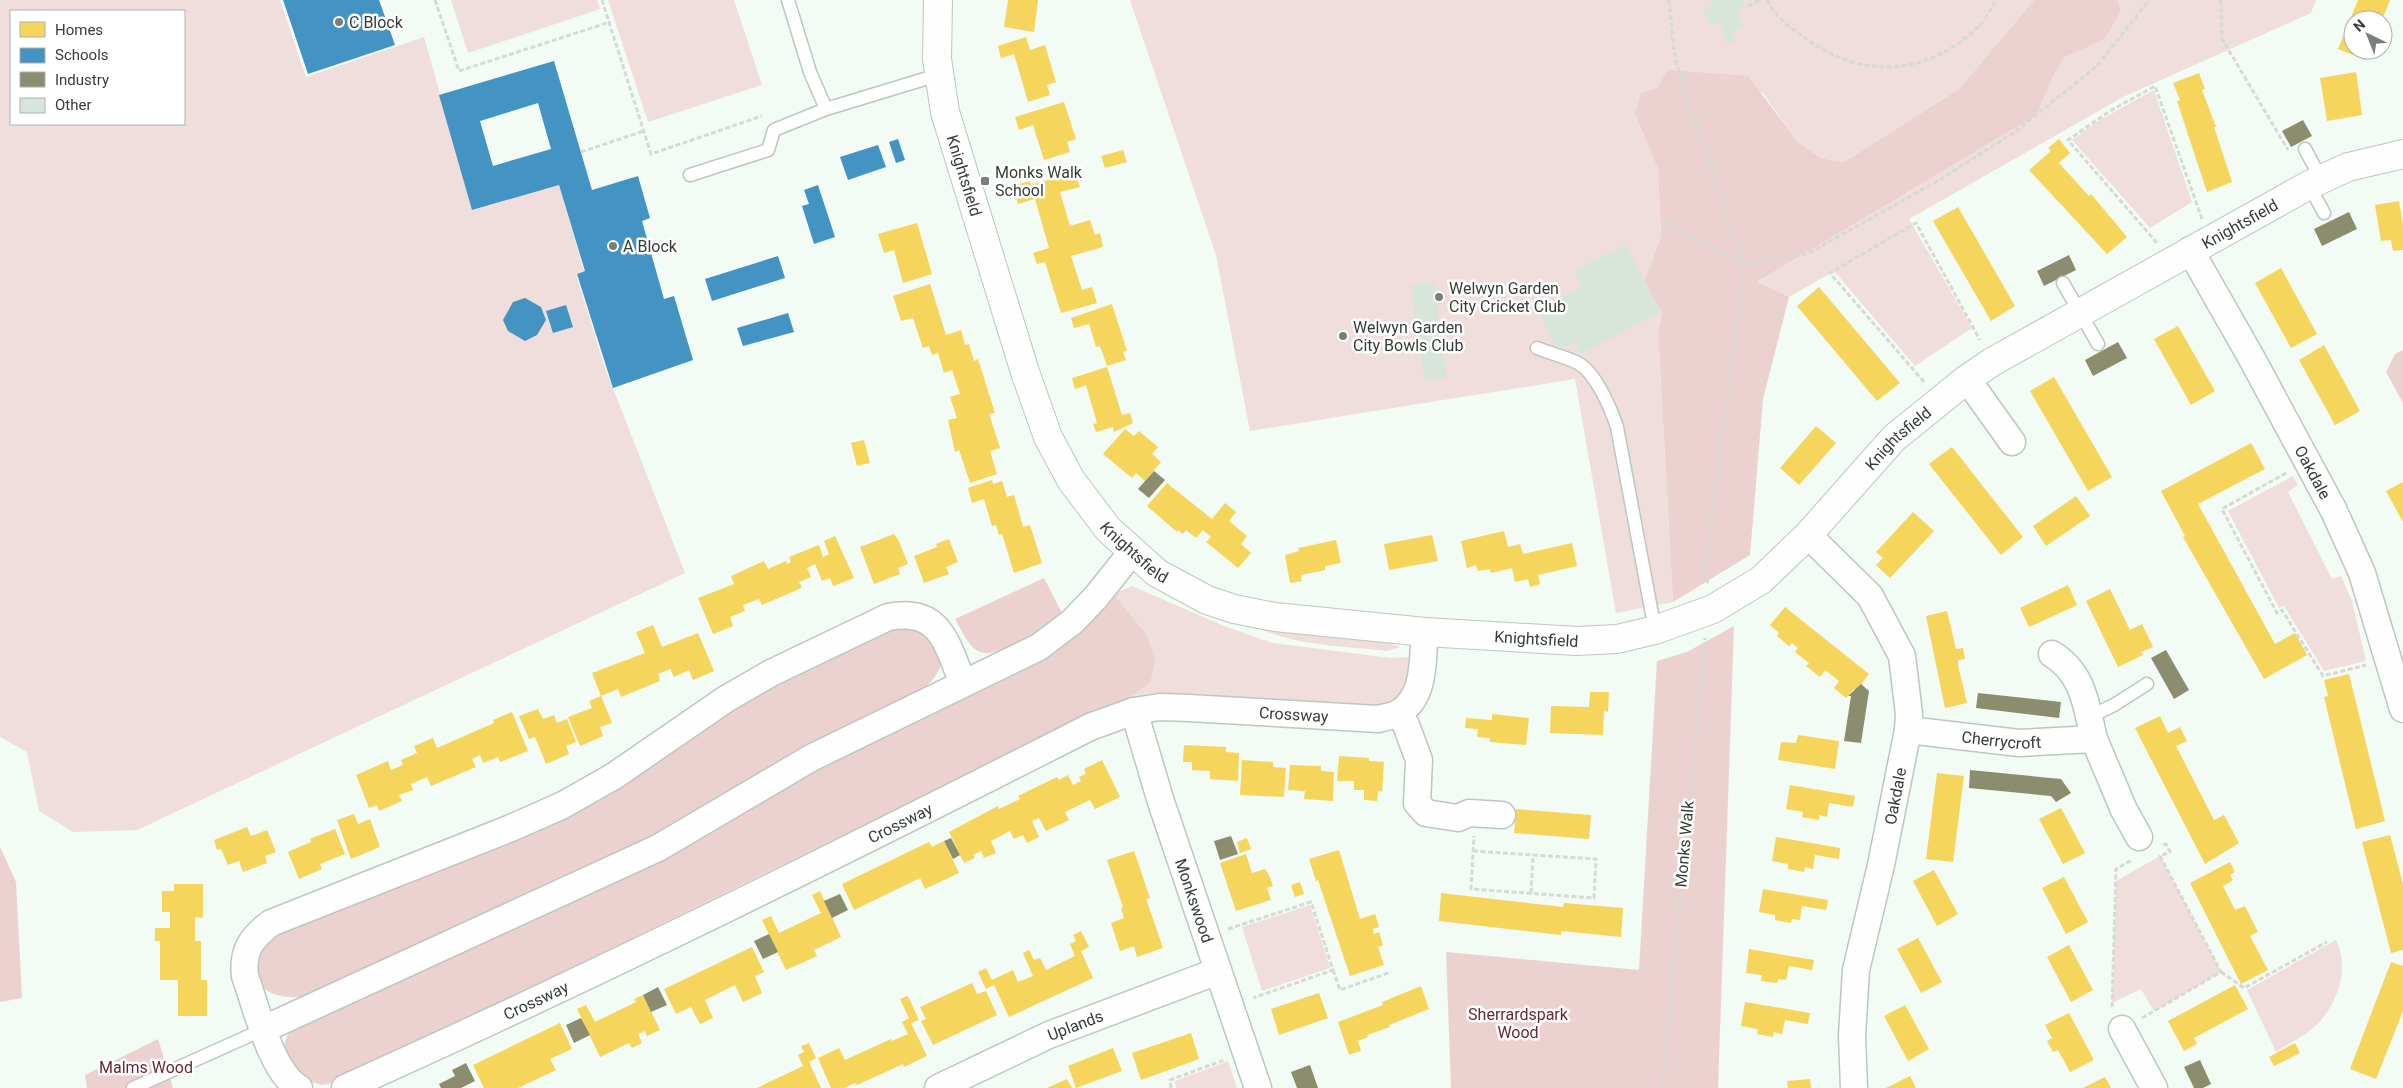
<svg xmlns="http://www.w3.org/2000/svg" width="2403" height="1088" viewBox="0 0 2403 1088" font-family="Roboto,sans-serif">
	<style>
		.green { fill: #f0dedd; fill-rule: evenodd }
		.forest { fill: #ecd1d1 }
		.homes { fill: #f6d55c }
		.schools { fill: #4393c3; fill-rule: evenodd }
		.industry { fill: #8c8c6e }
		.building { fill: #d8e5db }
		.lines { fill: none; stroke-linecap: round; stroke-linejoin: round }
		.service-casing { stroke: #bec6c0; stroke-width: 15 }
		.minor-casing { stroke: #bec6c0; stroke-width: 29 }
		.tertiary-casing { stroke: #bec6c0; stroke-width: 30 }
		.path { stroke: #d7d9d7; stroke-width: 3; stroke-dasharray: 5 2.5; stroke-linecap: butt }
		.service { stroke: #fdfefd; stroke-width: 12 }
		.minor { stroke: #fdfefd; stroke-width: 26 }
		.tertiary { stroke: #fdfefd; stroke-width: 28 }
		.poi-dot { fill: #778079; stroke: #fff; stroke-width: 2 }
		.labels { text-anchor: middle; stroke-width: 5; stroke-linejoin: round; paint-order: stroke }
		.poi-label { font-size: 16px; fill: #353d37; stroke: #fff; text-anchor: start }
		.street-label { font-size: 16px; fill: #353d37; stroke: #fff }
		.park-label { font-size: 16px; fill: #6a2634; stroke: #fff }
	</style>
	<rect width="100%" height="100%" fill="#f2fbf4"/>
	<!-- green -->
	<path class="green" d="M0,0H280L306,77L424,37L473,210L559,185L584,271L576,274L604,365L685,573L137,830L73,832L39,811L27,752L0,737ZM11,11H184V124H11Z
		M451,0H597L600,9L468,53Z
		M608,0H734L762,85L648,122Z
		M1130,0H2034L1959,89L1844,162L1821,158L1798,142L1762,92L1648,141L1658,169L1661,237L1644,281L1662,314L1658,330L1673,602L1616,613L1575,379L1250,431L1216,255Z
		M2118,0H2316L2311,13L2123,97L1909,219L1972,328L1915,366L1834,271L1789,297L1756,283L1885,205L2053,74L2066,56L2105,39L2121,11Z
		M2154,90L2192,202L2150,228L2072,140L2096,122Z
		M2293,476L2298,485L2288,492L2332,579L2341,576L2352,601L2366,661L2324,671L2284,606L2279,608L2228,511Z
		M1132,586L1224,626L1273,643L1391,658L1408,657C1418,679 1406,692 1391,706L1121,703L1113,594Z
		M1257,628L1377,640L1400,647L1387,651C1344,646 1298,646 1257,628Z
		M2160,856L2221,972L2154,1011L2141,989L2112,1003L2116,881Z
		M1310,905L1330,968L1262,991L1242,927Z
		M2336,940C2351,969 2336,1009 2312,1029C2301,1038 2288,1044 2276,1052L2247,990Z
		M1228,1061L1237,1088H1176L1175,1081Z"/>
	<!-- forest -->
	<path class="forest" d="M2034,0H2118L2121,11L2105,39L2065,57L2053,76L2036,115L1757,282L1789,297L1763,399L1750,555L1673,602L1658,330L1662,314L1644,281L1661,237L1658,169L1635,113L1641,93L1657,88L1668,70L1748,76L1798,142L1821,158L1844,162L1959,89Z
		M2403,350V403L2386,372L2395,354Z
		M1044,578L1063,615C1046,625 998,660 980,652C968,647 961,629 955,619Z
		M1113,594L1147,635L1155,661L1150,683L1121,703L1087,716L338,1082L322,1085L300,1078C290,1063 278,1050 289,1032L672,851Z
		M903,623L920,625L944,656C940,674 930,683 917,696L651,842L302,997C283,998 270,996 257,982L253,954L271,932L492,847L732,708L850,645Z
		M1734,626L1718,1088H1451L1446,952L1639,970L1657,661L1687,652Z
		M0,847L16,882L22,998L0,1002Z
		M158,1039L173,1088H87L85,1075Z"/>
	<!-- homes -->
	<path class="homes" d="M1008,0H1038L1034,32L1004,27Z
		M2358,0H2390L2382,20H2353V50H2371L2366,60L2338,49Z
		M1026,37L1030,50L1045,45L1056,82L1047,85L1050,95L1028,102L1014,54L1001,58L998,46Z
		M2356,72L2362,115L2327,121L2320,78Z
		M2199,73L2205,89L2202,90L2216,127H2214L2232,182L2207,192L2177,101L2180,100L2173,83Z
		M1064,102L1076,139L1067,142L1070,152L1044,160L1033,125L1019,130L1015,117Z
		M2059,139L2070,153L2059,163L2089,196L2091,194L2127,237L2107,254L2029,170L2051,151L2048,148Z
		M1123,150L1127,162L1105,168L1101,156Z
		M1075,172L1080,187L1060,192L1070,226L1090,220L1095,235L1100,233L1103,247L1071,256L1082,290L1092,287L1097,303L1061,313L1045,262L1037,264L1033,253L1049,248L1035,199L1018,204L1013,186L1030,181L1031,185Z
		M2399,201L2403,225V250L2393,251L2391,240L2381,241L2375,205Z
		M1958,207L2015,306L1991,321L1933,221Z
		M917,223L932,274L903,283L894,250L884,253L878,234Z
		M2281,268L2317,334L2291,348L2255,283Z
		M930,284L946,335L961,330L965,345L969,344L974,361L978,359L995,413L989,414L1000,448L990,451L997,474L970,483L959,450L955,452L948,420L957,418L950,397L960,394L952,370L944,373L938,353L932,355L929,346L923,348L913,318L901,321L893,296Z
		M1819,287L1900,383L1877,401L1797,306Z
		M1112,304L1127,351L1123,352L1126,360L1107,366L1100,346L1096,347L1089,324L1074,328L1071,318Z
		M2178,326L2215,391L2191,405L2154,339Z
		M2324,345L2360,411L2335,425L2299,360Z
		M1107,367L1122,415L1130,413L1133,423L1114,432L1113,427L1096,432L1093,424L1097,423L1086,385L1075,389L1072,378Z
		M2054,377L2112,477L2088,491L2030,391Z
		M1816,426L1836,443L1799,485L1780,468Z
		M1125,429L1134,436L1139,431L1158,447L1152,454L1161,462L1145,481L1136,473L1132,478L1103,454Z
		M864,440L870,463L857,466L851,443Z
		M2251,443L2265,469L2198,504L2275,644L2295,633L2307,655L2264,679L2183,537L2185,536L2161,491Z
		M1952,447L2023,537L2001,555L1929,464Z
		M992,480L993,484L1002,481L1007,497L1014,495L1023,527L1030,525L1042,563L1014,573L1002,534L999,535L996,525L992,526L984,499L972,503L968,488Z
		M2403,482V522L2386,491Z
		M1167,483L1212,519L1225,503L1236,512L1229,521L1247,536L1241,544L1251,553L1238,568L1206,542L1211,537L1203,530L1196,538L1186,530L1183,534L1178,530L1177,532L1147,506Z
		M2076,496L2090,516L2046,546L2033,526Z
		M1913,512L1934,531L1890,578L1876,565L1883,558L1876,552Z
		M1504,531L1508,547L1520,544L1523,554L1572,543L1577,566L1538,575L1540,584L1530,587L1528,579L1515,582L1512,568L1491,573L1490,569L1478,571L1476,565L1467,568L1461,541Z
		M894,534L898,539L908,564L898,568L900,574L874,584L860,547Z
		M1432,535L1438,561L1389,570L1384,544Z
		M835,536L854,578L833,586L830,578L822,581L815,564L807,568L811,577L799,582L802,587L797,590L762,605L759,599L743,605L745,611L730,617L733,626L713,634L698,598L734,584L731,576L764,561L768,569L786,561L787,564L791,562L789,557L819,545L823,557L829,554L824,541Z
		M949,539L958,562L946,567L949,574L924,583L914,556L937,547L936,544Z
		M1336,540L1341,563L1325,566V570L1301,575L1302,581L1290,583L1285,555L1299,551L1298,548Z
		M2068,585L2077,605L2029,627L2020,608Z
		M2110,589L2130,630L2142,624L2153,647L2141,652L2143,655L2118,667L2086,601Z
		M1785,607L1869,674L1856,691L1854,689L1846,698L1834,688L1839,681L1825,670L1820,677L1806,666L1809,663L1795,652L1798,648L1792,643L1789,646L1777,636L1779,633L1770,625Z
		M1947,611L1956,649L1963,648L1965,659L1958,660V665L1967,703L1945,708L1926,616Z
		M653,625L662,647L698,633L714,671L693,680L689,670L674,677L670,669L658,674L660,681L621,697L618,689L601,696L612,723L600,727L603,736L580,746L568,717L592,708L589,701L601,696L592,673L645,653L636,632Z
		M2349,674L2385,821L2356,829L2324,697L2328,696L2324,680Z
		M1590,692H1609L1608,712L1604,711L1603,735L1550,733L1551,706L1589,707Z
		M538,709L543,719L554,715L557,723L567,719L576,742L566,746L569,754L546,764L535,737L529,739L519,716Z
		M512,712L528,751L500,762L498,757L483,763L480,755L472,759L476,767L431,786L427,777L411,784L413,790L399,795L402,801L379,811L377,805L369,808L356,775L388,761L391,770L403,765L401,760L417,753L414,746L433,738L437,748L494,723L493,720Z
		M1492,714L1529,718L1526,745L1490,742V738L1477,737L1478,729L1465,728L1466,718L1492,720Z
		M2160,716L2168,733L2180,727L2187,741L2176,746L2214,820L2224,815L2239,843L2205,864L2135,728Z
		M1798,735L1839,741L1835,769L1778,760L1781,742L1796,743Z
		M1184,745L1226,747V752L1239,753L1238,781L1210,779V771L1192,770V762H1183Z
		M1339,756L1369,758V761L1384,762L1382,792L1378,791L1377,801L1364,800V790H1354V781H1337Z
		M1102,760L1120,797L1095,809L1090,800L1065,812L1069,820L1046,831L1039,818L1032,821L1039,837L1027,843L1023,835L1014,839L1010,831L991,841L996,853L984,858L981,851L973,855L975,858L964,863L949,832L998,806L999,809L1020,799L1018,796L1057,777L1059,780L1068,775L1073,785L1081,781L1079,777L1086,774L1084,769Z
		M1242,760L1273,762V767L1286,768L1284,797L1240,795Z
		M1290,765L1321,766V771L1334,772L1333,801L1304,799L1305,791L1288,790Z
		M1937,773L1964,776L1953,862L1926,859Z
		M1790,785L1855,796L1853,807L1829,803L1827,817L1819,815V820L1802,817L1803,812L1786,809Z
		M2061,808L2085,853L2063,864L2039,819Z
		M1516,809L1591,815L1589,839L1514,833Z
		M354,814L358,824L370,819L380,847L351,859L337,820Z
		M247,827L251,836L267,830L276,852L265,856L267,863L243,872L239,861L228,865L221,849L217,850L214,840Z
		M335,829L345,854L320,864L322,869L299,879L288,852L311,842L310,839Z
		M2390,835L2403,884V950L2391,953L2362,842Z
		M1776,837L1840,848L1839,859L1815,855L1813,869L1805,867L1804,872L1788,869V864L1772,861Z
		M1247,838L1251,849L1240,853L1237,842Z
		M944,841L959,873L925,889L920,878L854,910L842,884L929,842L932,847Z
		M1339,850L1360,919L1375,914L1379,927L1373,929L1374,934L1379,932L1383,945L1378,947L1384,965L1350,976L1318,880L1316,881L1309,859Z
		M1134,851L1150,898L1146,899L1163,948L1137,957L1134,946L1120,951L1111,923L1124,918L1121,908L1123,907L1107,860Z
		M1246,854L1252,873L1265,869L1269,875L1273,886L1267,888L1271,900L1236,911L1220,863Z
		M2230,862L2235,872L2230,875L2233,880L2223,886L2235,910L2245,906L2258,932L2250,936L2268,970L2241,984L2190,883Z
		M1934,870L1958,914L1937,926L1913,881Z
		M2064,877L2088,922L2066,934L2042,888Z
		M1300,882L1304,894L1295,897L1291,885Z
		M174,884H203V918L195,917V941H201V980H207V1016H178V980H160V941H155V928H170V912H162V891H174Z
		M1763,889L1828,900L1826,910L1802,906L1800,920L1792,919L1791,923L1775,920V915L1759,912Z
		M820,891L841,937L814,950L817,956L786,970L762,920L771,916L779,933L821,913L812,895Z
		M1441,893L1563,907L1564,903L1623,908L1621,937L1561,931V935L1439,921Z
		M1081,931L1089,947L1081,951L1093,978L1009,1017L994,985L986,989L978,972L986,968L992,980L1013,970L1018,982L1033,976L1023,953L1029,950L1034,960L1040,958L1046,970L1075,956L1070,944L1076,941L1073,935Z
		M1918,938L1942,982L1921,993L1897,949Z
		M2069,945L2093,990L2071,1002L2047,957Z
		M752,947L764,972L755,976L762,993L743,1002L735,985L705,1000L713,1018L700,1024L691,1007L676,1014L664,989Z
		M1749,949L1814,960L1812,970L1789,966L1786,980L1778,979L1777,983L1761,981L1762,975L1746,973Z
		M2391,962L2403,966V1011L2376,1079L2350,1069Z
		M972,983L977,994L986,991L997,1015L933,1045L921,1021L926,1019L920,1007Z
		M2235,985L2248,1009L2194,1038L2197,1044L2184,1051L2168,1021Z
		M1421,986L1429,1009L1389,1025L1390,1027L1367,1035L1368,1037L1358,1041L1361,1051L1349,1055L1338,1022L1383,1005L1382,1002Z
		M1319,993L1328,1018L1279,1035L1271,1009Z
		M643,995L660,1030L647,1036L645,1031L638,1034L642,1043L632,1048L629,1043L600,1057L577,1009L586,1005L595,1022L636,1002L634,999Z
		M908,996L919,1020L911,1023L927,1056L904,1067L903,1064L857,1085L855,1083L844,1088H831L818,1058L839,1048L845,1060L891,1039L892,1041L908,1034L902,1022L909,1018L900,999Z
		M1745,1002L1810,1013L1808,1024L1785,1020L1782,1034L1774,1032L1773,1037L1757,1034L1758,1029L1741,1026Z
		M1905,1005L1929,1049L1908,1061L1884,1016Z
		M2069,1013L2094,1060L2070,1072L2058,1050L2053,1052L2047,1041L2052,1038L2045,1025Z
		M560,1023L572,1049L550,1059L556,1070L518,1088H484L473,1065Z
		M1191,1033L1199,1059L1141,1080L1132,1053Z
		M809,1043L816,1058L809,1062L821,1088H757L803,1066L798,1055L804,1052L801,1046Z
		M2295,1043L2300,1053L2274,1066L2269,1057Z
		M1113,1048L1122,1071L1076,1088L1068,1066Z
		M1910,1076L1916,1088H1886Z
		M2105,1077L2111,1088H2083Z
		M1067,1079L1072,1088H1047Z
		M1810,1079L1811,1088H1788L1787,1081Z"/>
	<!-- schools -->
	<path class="schools" d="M283,0H379L395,45L308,74Z
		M554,61L592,190L638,176L650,218L642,221L664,299L674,296L693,360L613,388L577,274L585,271L559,185L472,210L439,95ZM538,103L551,149L493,166L480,121Z
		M898,139L905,160L896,163L889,142Z
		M878,145L886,167L848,180L840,157Z
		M818,185L835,237L814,244L802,206L809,204L804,190Z
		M778,256L785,278L712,301L705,279Z
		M525,298L541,307L546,320L537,335L525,341L508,331L503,320L513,302Z
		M566,305L573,327L553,333L546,311Z
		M788,313L794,332L743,346L737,328Z"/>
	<!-- industry -->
	<path class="industry" d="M2303,120L2312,136L2291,147L2282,131Z
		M2349,212L2357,229L2322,246L2314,229Z
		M2069,255L2076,270L2044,286L2037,271Z
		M2118,342L2127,358L2093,376L2085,360Z
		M1154,471L1165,480L1149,498L1138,489Z
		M2166,650L2189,690L2174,699L2151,658Z
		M1861,684L1869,691L1861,743L1844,741L1851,696H1848Z
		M1978,693L2061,702L2059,718L1976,708Z
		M1970,770L2061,779L2071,793L2056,802L2051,796L1969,788Z
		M1231,836L1238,854L1220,860L1214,841Z
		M951,838L960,855L953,859L944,841Z
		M840,894L848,910L832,918L824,901Z
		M769,934L778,952L763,959L754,941Z
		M658,987L667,1005L651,1012L643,995Z
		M581,1018L590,1035L574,1043L566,1025Z
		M2200,1060L2211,1084L2203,1088H2194L2184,1067Z
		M466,1063L475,1081L461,1088H441L439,1084L455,1076L452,1070Z
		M1310,1065L1318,1088H1297L1291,1072Z"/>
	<!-- building -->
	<path class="building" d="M1710,0H1742L1745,8L1738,11L1744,27L1732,32L1736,41L1727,44L1719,22L1710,26L1703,10L1713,6Z
		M1626,244L1661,312L1581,354L1575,342L1558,350L1537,310L1581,287L1573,271Z
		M1434,282L1447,378L1424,381L1411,285Z"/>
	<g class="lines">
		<!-- service casing -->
		<g class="service-casing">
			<path id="service" d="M788,0L810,72L826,109L938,75
				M2305,149L2321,179
				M690,175L768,150L774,130L826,109
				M2309,185L2324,213
				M2063,283L2098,344
				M1537,348C1550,353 1565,357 1578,363C1596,373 1611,409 1617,427L1655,630
				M2089,717L2114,705L2147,684
				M133,1088L264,1029"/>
		</g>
		<!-- minor casing -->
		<g class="minor-casing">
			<g id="minor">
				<path id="s1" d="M2190,250L2251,357L2334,511L2362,573L2403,709"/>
				<path d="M1967,379L2012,442"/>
				<path d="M1808,535L1870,596L1902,656L1909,714L1908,730L1881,865L1856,970L1852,1036L1854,1088"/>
				<path d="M2052,654C2084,674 2086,705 2094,739"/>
				<path id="s2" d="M1134,711L1161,802L1258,1088"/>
				<path d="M1399,713L1406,725L1419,760L1417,803L1426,813L1458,818L1469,813L1502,815"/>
				<path id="s3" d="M1908,730L2019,743L2094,739L2124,810L2139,837"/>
				<path d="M264,1029L658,848L811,758L1039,647L1072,622L1096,597L1132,552"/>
				<path d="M2122,1029L2154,1088"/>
				<path d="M299,1088C271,1072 256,1006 245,976C242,951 251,938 271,923L511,828L563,805L614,776L726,699L771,673L888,617C941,607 946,643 963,683"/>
				<path id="s4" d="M345,1088C597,975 844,852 1090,727L1134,711L1160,707L1189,708L1378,719C1385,717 1394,716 1400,712C1426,695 1422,660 1425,632"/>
				<path id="s5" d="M938,1088L1049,1035L1218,971"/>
			</g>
		</g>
		<!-- tertiary casing -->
		<g class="tertiary-casing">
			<g id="tertiary">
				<path id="s6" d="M938,0L937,59L945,112L1025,372L1048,437L1071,480L1108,529L1157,573L1207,600L1234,609L1275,617L1425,632L1577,641L1617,639L1655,630L1713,609L1761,580L1808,535L1894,438L1967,379L1992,362L2309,185L2348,167L2403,154"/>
			</g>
		</g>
		<!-- path -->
		<path class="path" d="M435,0L459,71L610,22
			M602,0L651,154L762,116
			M1669,0L1675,59L1744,265L1705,568L1708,585
			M1767,0C1775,17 1793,30 1808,40C1864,80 1930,75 1979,26C1986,19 1991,8 1996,0
			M2221,0L2222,39L2288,150
			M1748,6L1761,0
			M581,152L644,131
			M1664,221L1744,265L1807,254L1936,182L2015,132L2097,66L2149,0
			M2157,243L2068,140L2110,111L2155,86L2202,219
			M1924,382L1830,273L1916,223L1980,340
			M2286,473L2222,509L2277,613L2282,610L2323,676L2366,665
			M1473,851L1596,859L1594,898L1471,889L1474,836
			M1531,893L1533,855
			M1228,929L1311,902L1333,970L1253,998
			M1333,970L1340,990L1391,972
			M2221,972L2244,988L2327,942
			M2112,1007L2116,869L2132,860
			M2142,1018L2221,972L2160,856L2170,852L2166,844L2161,846
			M1171,1088L1170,1080L1224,1060
			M1662,1088L1705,638"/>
		<!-- service -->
		<use href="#service" class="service"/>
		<!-- minor -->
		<use href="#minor" class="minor"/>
		<!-- tertiary -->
		<use href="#tertiary" class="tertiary"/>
	</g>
	<!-- markers -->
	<g class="poi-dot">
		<circle cx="339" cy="22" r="5"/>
		<rect x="980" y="176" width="10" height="10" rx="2.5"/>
		<circle cx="613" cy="246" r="5"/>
		<circle cx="1439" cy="297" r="5"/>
		<circle cx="1343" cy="336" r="5"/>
	</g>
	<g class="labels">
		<!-- poi labels -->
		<g class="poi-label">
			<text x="349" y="28">C Block</text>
			<text x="995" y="178">Monks Walk<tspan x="995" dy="18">School</tspan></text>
			<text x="623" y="252">A Block</text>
			<text x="1449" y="294">Welwyn Garden<tspan x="1449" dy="18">City Cricket Club</tspan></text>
			<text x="1353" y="333">Welwyn Garden<tspan x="1353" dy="18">City Bowls Club</tspan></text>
		</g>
		<!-- street labels -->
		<g class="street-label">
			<text dy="6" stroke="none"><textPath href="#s6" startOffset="179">Knightsfield</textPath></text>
			<text dy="6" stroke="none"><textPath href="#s6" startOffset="1859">Knightsfield</textPath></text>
			<text dy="6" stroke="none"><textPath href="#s6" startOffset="1454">Knightsfield</textPath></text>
			<text dy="6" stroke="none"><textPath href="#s1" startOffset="254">Oakdale</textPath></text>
			<text dy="6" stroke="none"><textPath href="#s6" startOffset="599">Knightsfield</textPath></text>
			<text dy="6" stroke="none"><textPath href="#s6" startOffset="1019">Knightsfield</textPath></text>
			<text dy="6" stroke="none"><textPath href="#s4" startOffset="1035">Crossway</textPath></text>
			<text dy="6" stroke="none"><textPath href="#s3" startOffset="94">Cherrycroft</textPath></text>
			<text transform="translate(1895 796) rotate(-79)" y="6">Oakdale</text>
			<text dy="6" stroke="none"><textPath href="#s4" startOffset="615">Crossway</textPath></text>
			<text transform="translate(1684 844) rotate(-85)" y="6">Monks Walk</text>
			<text dy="6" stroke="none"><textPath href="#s2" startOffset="199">Monkswood</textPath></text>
			<text dy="6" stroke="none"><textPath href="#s4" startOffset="210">Crossway</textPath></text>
			<text dy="6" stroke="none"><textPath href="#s5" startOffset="151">Uplands</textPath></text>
		</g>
		<!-- park labels -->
		<g class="park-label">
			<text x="1518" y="1020">Sherrardspark<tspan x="1518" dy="18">Wood</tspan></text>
			<text x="146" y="1073">Malms Wood</text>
		</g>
	</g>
	<!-- legend -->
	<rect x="10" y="10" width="175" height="115" fill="#ffffff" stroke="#aeb1af"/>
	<rect x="20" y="22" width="25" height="15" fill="#f6d55c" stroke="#aeb1af"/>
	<text x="55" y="35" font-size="15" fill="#353d37">Homes</text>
	<rect x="20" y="48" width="25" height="15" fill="#4393c3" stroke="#aeb1af"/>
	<text x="55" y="60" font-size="15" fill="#353d37">Schools</text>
	<rect x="20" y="72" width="25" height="15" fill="#8c8c6e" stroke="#aeb1af"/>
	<text x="55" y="85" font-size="15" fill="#353d37">Industry</text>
	<rect x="20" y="98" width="25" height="15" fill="#d8e5db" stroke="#aeb1af"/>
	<text x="55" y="110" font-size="15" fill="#353d37">Other</text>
	<!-- north arrow -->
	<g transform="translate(2368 35) rotate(317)"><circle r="24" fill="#ffffff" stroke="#aeb1af"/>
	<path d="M0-4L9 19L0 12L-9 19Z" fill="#778079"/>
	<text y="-8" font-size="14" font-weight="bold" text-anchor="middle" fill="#353d37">N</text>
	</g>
</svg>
